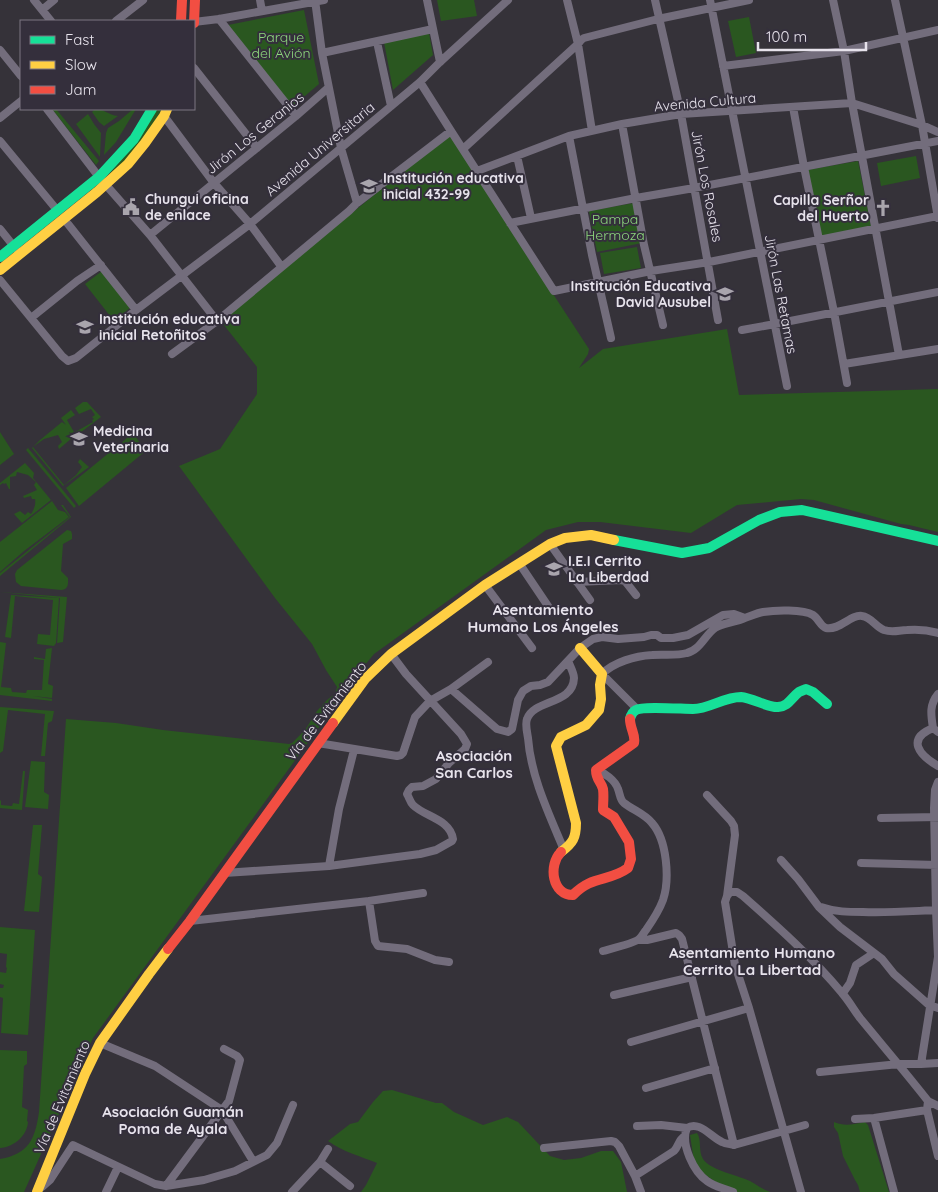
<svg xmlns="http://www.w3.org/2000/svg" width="938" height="1192" viewBox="0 0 938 1192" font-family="Quicksand,sans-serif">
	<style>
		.green { fill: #2a5720 }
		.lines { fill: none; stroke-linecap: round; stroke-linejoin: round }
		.street { stroke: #736d7c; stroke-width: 8 }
		.fast { stroke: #16e098; stroke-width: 10 }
		.slow { stroke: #ffcf43; stroke-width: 10 }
		.jam { stroke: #f24e42; stroke-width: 10 }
		.labels { text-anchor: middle; stroke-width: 4; stroke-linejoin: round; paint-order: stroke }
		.park-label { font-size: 14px; fill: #8dd77d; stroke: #342f3c }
		.street-label { font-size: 14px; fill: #e7e3ec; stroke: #342f3c }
		.poi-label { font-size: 14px; font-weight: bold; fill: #e7e3ec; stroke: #342f3c; text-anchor: start }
		.neighbourhood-label { font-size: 15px; font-weight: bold; fill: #e7e3ec; stroke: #342f3c }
	</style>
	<rect width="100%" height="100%" fill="#353239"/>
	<!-- green -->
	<path class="green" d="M437,0H474L477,16L441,21Z
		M304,10L319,84L292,107L228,25Z
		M749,17L756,53L736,57L728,21Z
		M429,33L433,55L393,90L384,42Z
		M52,109H56L99,161L96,165Z
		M95,109C105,109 108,115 118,116L104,126L99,122L92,112Z
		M136,109L116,142L104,155L106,133L108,128L119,121L132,110Z
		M156,109H162L138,149L105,179L123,158Z
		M88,114L94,124L101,133L100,157L76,124Z
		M447,136L453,137L480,182L589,349L588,354L579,368L603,349L727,329L739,395L938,389V532L909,525L901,524L814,500L801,499L737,505L691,533L600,522H578L546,530L374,654L360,671L93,1038L24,1192H0V1159C29,1154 35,1139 39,1112L66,719L116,723L163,730L289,744L292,743L305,730L317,711L327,700L335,694L337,687L326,670L312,644L275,598L179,466L220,449L257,394V367L220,320Z
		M916,156L920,178L881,186L877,163Z
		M858,161L871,226L820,237L807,170Z
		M634,203L642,243L597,252L589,211Z
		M637,247L641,268L604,274L600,253Z
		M102,271L131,307L114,321L85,284Z
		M83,402H87L101,417L76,436L75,432L93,422L92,420L94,419L92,417L95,415L91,409L79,414L75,408Z
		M71,410L75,415L67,420L74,432L71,433L69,432L72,438L59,449L58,446L62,442L58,435L44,439L33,447L64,485L76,475L82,467L78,462L80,459L89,467L63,486L32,448L40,440L62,422L66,425L61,418Z
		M0,432L14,454L0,465Z
		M134,434L140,443L148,449L79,506L66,488L132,434Z
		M28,448L76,506L74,508L26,450Z
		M25,463L34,473L33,478L51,500L22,523L14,514L20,511L25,515L28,512L31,514C34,509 36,505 35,499H32L31,496L24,498L23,496L37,490L34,485L36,482L28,475L17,472L16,476L10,477V489H9L6,483L4,484L3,483L0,485V483Z
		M52,501L58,510L65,512L69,517L24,551L0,572V542Z
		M61,505H63L71,517L0,576V573L70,517Z
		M67,530L71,531L72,534V539L63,544L61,571L68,578C68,584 69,589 61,590L21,586L16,582L15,574L17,570Z
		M0,592L67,597L63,642L57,643L60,598Z
		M11,595L59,598L56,643L54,646L37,644L38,634L50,635L53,600L15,596L11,638L5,637Z
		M0,642L6,643L1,687L11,688L12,692L26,693L27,690H42L44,660L34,659V657L45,659L46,649L52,648L48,684L53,686L52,698L33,696L52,699V701L0,695Z
		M0,707L54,711L52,721L48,723L45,756H41L45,714L8,710L3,751L0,753Z
		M31,761L45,762L44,792L49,795L48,809L25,807Z
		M23,771H25L22,810L0,808V800L1,801V805L12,806L13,803L19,804Z
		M33,825H42L38,874L42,877L39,912L24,911Z
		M0,927L35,930L28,1035L1,1033L3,998L0,997V988H3L4,985L0,984V972L6,973L7,968L6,967L7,954L0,953Z
		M0,1050L27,1051V1064L24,1066L22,1107L28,1110L27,1121L28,1122C27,1136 14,1147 0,1148Z
		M392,1090L436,1103H442L454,1112L483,1125L507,1117L518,1122L550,1156L564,1160L581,1158L601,1151H613L621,1162L627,1192H361L366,1185L377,1163C360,1156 343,1152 328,1141L350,1124L358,1122L373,1102L383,1091Z
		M834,1122C845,1127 854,1124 865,1122L868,1125L889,1192H860L858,1185L855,1180L843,1156L838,1133L834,1127Z
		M697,1133C702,1140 698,1151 703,1159C709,1169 735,1175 745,1179C754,1182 761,1189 770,1192H731L695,1168L690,1135Z"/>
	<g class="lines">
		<!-- street -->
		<path class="street" d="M34,0L51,21
			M260,0L262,11
			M315,0L322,53L341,148L357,203
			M427,0L440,62
			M567,0L578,44L592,131
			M655,0L681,114L718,320
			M710,0L787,386
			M833,0L844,51L852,103L899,355
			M895,0L922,125L938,218
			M42,10L54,0
			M219,19L296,116
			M116,21L143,0
			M194,22L219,19L324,0
			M377,42L391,106
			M0,50L21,76
			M322,53L433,29
			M723,66L844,51L938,30
			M194,68L257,148
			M420,82L451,131L554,291L651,271L709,262L938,216
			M793,107L804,167L834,312L847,383
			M47,109L99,177
			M164,116L214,183L250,224L281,266
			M0,118L21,101
			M622,124L644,245L663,325
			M569,136L592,255L611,338
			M0,141L57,210
			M463,149L578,44L581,40L584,38L658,19L749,0
			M517,156L531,218
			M477,171L569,136L622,124L681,114L852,103L922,125L938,132
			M106,185L150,235L217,321
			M63,219L68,224L136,310
			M510,223L636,198L694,188L938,141
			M0,229L16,249
			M150,235L296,116L328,88
			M0,280L62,356L68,361L76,358L136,310L250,224L420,82L440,62L508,0
			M31,318L77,281L101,265
			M742,330L775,324L938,292
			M172,354L217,321L349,211L357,203L451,131
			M844,364L938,349
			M550,544L590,600
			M519,563L552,612
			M577,582L621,580L625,581L636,595
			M485,585L532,648
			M451,689L497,729L508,732L512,729L518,700L523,691L531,686L540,685L548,682L580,648L593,639L602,637L618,639L644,637L651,635H657L661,638H673L688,635L723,615L734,614L745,618C751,616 757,613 763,612C775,610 803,609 813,615C818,618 821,627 826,628C839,631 851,614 862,616C871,617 876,627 884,630C893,633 899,630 907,630C918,629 928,630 938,633
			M637,709L602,674C614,662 635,656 652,655C663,654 676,656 687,653C700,650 705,635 715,628C724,622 735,623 745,618
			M933,728C931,715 929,705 938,694
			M938,732L933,728C906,739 919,755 938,766
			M318,743L397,756L401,755L403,753L415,717L430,701L451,689L488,662
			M596,770C605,773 615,780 618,789C620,794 620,800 624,803C633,810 645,814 652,823C667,840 670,879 663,900C659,911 653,920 646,930C644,932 642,937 639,939C635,943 610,949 603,951
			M707,795L731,821L734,826L735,835L727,896
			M881,818L938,817
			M564,850C549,814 531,777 528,738C527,732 525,724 527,719C534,699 573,705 574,678C574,673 570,666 568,661
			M781,860L798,879L819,907L840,927L882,959L894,974L929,1005L938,1008
			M861,863L938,865
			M329,866L339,809L354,750
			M224,873L329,866L420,854L436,850L452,841L453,839C450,819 425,817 413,805C410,802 409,797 407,794L409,790L412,787L423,786L436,779L449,763L465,749L467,744L461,734L406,674L391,654
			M369,901L375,941L378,946L407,949L435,960L449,962
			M821,907C835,912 849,912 863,912C888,913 913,911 938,910
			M190,921L369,901L423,893
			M639,940H647L676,933L679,935L682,939L734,1145
			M843,993L850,983L856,965L874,953
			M614,995L692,977
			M631,1042L749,1008
			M100,1043L155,1066L222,1110L253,1161
			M921,1064L938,1063
			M820,1072L899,1064H921L938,957L936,910L934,808L935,790L938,782
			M646,1088L715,1068
			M928,1101L938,1106
			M874,1118L894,1192
			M855,1119L874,1118L927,1110
			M637,1126L661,1125L687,1128C680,1144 694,1172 707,1181C715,1187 724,1188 733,1192
			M687,1128C699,1120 711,1137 722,1142C726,1144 731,1144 734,1145L805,1125
			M544,1148L611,1141L615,1142L619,1146L635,1176L641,1192
			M320,1162L350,1186
			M635,1176L674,1151C679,1146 678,1140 685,1136
			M166,1186L229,1101L240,1060L237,1056L224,1049
			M42,1187L50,1180L73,1145L155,1184L166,1186L204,1180L235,1171L267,1155L277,1143L293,1105
			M106,1192L118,1167
			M292,1192L320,1162L328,1149
			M801,1192L749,1008L735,965L725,902L727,896L730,892H737L743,896C777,926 813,958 842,993C849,1001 854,1010 860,1018C883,1046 906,1073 928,1101L927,1110L938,1156"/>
		<!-- fast -->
		<path class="fast" d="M0,257L99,177L134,139L152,109
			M614,540L682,553L709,548L759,520L780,512L802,510L938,541
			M630,719C631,715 632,712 636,710C643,706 682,709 693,709C709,709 724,697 741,697C753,698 768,708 778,707C789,706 791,698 799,692C801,691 804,690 806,689L813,692L827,704"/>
		<!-- slow -->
		<path class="slow" d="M0,270L97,192L128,164L145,143L164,116L167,109
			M333,723L365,679L391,654L485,585L550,544L565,538L591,535L614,540
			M561,852C573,843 576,838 576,823L556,746L561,737L586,725L599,710L601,699L600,685L602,674L580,648
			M37,1192L85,1074L100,1043L149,974L168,949"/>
		<!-- jam -->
		<path class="jam" d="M181,21L182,0
			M194,23L195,0
			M561,852C548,865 552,895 573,895C592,875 609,882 628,868L631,859L629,842L614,817L603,810C603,803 604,796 603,789C601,781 596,780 596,770L634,743C636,735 630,729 630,719
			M168,949L190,921L333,723"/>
	</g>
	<!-- icons -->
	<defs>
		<g id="school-bare" transform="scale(1.35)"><path d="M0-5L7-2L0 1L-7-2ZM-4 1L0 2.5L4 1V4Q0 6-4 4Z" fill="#a9a5ad" stroke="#342f3c" stroke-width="2.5" paint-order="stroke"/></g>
		<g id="civic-bare" transform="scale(1.35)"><path d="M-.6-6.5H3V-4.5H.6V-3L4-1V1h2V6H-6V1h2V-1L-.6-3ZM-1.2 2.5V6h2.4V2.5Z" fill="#a9a5ad" stroke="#342f3c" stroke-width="2.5" paint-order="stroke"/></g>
		<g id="church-bare" transform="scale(1.35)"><path d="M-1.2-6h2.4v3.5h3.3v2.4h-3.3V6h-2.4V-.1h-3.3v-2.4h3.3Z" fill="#a9a5ad" stroke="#342f3c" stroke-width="2.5" paint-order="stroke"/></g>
	</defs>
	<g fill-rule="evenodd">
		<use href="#school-bare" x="369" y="186"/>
		<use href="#civic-bare" x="131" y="207"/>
		<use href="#church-bare" x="883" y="208"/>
		<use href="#school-bare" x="725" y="294"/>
		<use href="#school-bare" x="85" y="327"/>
		<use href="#school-bare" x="79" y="439"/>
		<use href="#school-bare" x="554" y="569"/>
	</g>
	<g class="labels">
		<!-- park labels -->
		<g class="park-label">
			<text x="281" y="42">Parque<tspan x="281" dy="16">del Avión</tspan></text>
			<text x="615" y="224">Pampa<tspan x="615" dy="16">Hermoza</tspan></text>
		</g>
		<!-- street labels -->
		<g class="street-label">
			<text transform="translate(705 102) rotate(-5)" y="5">Avenida Cultura</text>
			<text transform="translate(255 133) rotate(-39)" y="5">Jirón Los Geranios</text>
			<text transform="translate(320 149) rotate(-40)" y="5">Avenida Universitaria</text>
			<text transform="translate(707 186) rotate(79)" y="5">Jirón Los Rosales</text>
			<text transform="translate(781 294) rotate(79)" y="5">Jirón Las Retamas</text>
			<text transform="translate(326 711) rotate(-52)" y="5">Vía de Evitamiento</text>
			<text transform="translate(62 1097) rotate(-67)" y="5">Vía de Evitamiento</text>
		</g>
		<!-- poi labels -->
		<g class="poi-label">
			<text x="383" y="183">Institución educativa<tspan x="383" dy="16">inicial 432-99</tspan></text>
			<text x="145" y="204">Chungui oficina<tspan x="145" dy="16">de enlace</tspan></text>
			<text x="869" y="205" text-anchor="end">Capilla Serñor<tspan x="869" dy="16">del Huerto</tspan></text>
			<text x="711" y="291" text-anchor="end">Institución Educativa<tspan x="711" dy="16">David Ausubel</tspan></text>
			<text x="99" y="324">Institución educativa<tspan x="99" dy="16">inicial Retoñitos</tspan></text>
			<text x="93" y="436">Medicina<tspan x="93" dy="16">Veterinaria</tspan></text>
			<text x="568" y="566">I.E.I Cerrito<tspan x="568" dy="16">La Liberdad</tspan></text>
		</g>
		<!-- neighbourhood labels -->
		<g class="neighbourhood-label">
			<text x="543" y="615">Asentamiento<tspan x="543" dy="17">Humano Los Ángeles</tspan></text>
			<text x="474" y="761">Asociación<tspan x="474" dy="17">San Carlos</tspan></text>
			<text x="752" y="958">Asentamiento Humano<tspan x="752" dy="17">Cerrito La Libertad</tspan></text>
			<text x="173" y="1117">Asociación Guamán<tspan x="173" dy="17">Poma de Ayala</tspan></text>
		</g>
	</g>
	<!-- legend -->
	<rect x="20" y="20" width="175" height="90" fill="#342f3c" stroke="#7c7782"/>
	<rect x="30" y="36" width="25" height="8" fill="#16e098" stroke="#7c7782"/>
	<text x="65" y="45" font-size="15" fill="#e7e3ec">Fast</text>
	<rect x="30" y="61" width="25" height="8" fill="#ffcf43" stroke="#7c7782"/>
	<text x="65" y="70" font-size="15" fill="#e7e3ec">Slow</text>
	<rect x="30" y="86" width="25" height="8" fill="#f24e42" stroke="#7c7782"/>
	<text x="65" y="95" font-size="15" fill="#e7e3ec">Jam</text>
	<!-- scale -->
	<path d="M758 42v8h108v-8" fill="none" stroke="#e7e3ec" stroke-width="2.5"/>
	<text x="766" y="42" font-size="15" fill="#e7e3ec" stroke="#342f3c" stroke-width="4" paint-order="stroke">100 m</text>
</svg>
